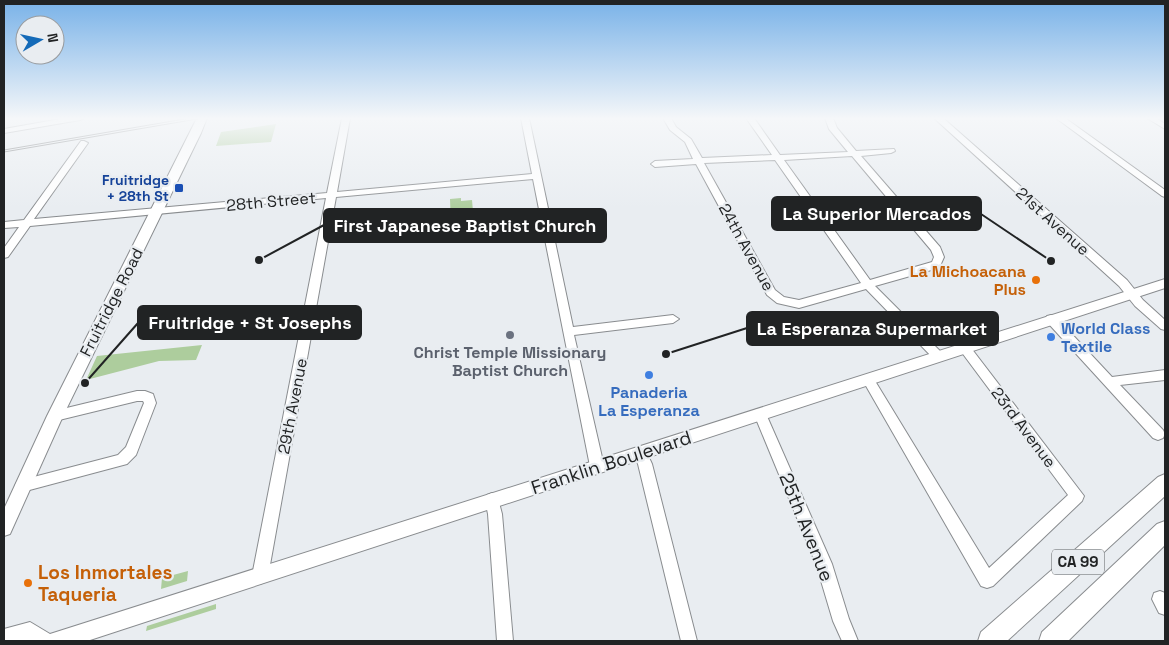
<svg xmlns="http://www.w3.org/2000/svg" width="1169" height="645" viewBox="0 0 1169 645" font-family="'Space Grotesk',sans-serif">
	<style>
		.green { fill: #adcd9d }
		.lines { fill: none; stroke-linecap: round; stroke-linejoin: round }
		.minor-casing { stroke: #898c8f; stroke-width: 2 }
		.major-casing { stroke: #898c8f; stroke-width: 2 }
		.highway-casing { stroke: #898c8f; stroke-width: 2 }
		.minor { fill: #fff; fill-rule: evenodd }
		.major { fill: #fff; fill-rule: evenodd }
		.highway { fill: #fff; fill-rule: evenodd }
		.tram { stroke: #737678; stroke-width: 1 }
		.rail { stroke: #737678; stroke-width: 1 }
		.transit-dot { fill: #1a4fb4; stroke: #e9edf1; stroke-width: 2 }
		.food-dot { fill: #e8710a; stroke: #e9edf1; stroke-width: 2 }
		.worship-dot { fill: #6b7280; stroke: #e9edf1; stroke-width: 2 }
		.shop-dot { fill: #3f7fe0; stroke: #e9edf1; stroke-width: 2 }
		.labels { text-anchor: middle; stroke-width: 4.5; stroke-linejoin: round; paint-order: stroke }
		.far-transit-label { font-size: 14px; font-weight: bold; fill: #164399; stroke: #e9edf1; text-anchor: end }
		.shield { fill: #e9edf1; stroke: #5d6062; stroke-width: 1 }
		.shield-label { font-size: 15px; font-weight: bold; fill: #212324 }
		.street-label { font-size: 16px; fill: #212324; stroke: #e9edf1 }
		.food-label { font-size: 16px; font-weight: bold; fill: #c56008; stroke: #e9edf1; text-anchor: end }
		.shop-label { font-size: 16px; font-weight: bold; fill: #366cbe; stroke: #e9edf1; text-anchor: start }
		.worship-label { font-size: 16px; font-weight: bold; fill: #5b616d; stroke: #e9edf1 }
		.near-street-label { font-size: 19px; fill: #212324; stroke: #e9edf1 }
		.near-food-label { font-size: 19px; font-weight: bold; fill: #c56008; stroke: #e9edf1; text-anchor: start }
		.leader { fill: none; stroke: #212324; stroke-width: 2 }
		.callout-dot { fill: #212324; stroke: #e9edf1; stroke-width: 2 }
		.callout { fill: #212324; stroke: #212324; stroke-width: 2 }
		.callout-label { font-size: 18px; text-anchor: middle; font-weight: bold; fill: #fff }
	</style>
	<rect width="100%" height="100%" fill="#e9edf1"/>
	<!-- green -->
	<path class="green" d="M276,124L271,142L216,146L221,132Z
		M461,198V201L472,200L474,223L451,225L450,199Z
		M202,345L196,360L159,361L86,380L97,356Z
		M188,571L187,581L161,589L162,578Z
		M216,604V609L146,631L147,626Z"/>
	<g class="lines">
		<!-- minor casing -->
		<g class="minor-casing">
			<path id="minor" d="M66,118H84L80,120L4,133V129Z
				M342,118H350L337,192L532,174L521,118H529L573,327L673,315L679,319L673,323L574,335L604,466L602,470L597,472L592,470L590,466L533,179L336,197L268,576L266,581L260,584L254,581L252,576L326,198L30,226L8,257L4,258V248L19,227L4,228V222L24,220L81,141H84L88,143L34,219L327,193Z
				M663,118H671L676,127L691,139L702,158L772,155L746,118H754L780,155L848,152L829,129L825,118H833L837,128L856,151L894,149L895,151L891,153L861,156L940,247L944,257L940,266L935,269L875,286L942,353L944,356L942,359H934L866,289L799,308L777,303L767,295L696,164L655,167L651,164L655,161L693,159L685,142L670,130ZM852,156L931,250L934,257L932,262L870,280L784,160ZM775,160L861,283L799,300L784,297L775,290L704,163Z
				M934,118H943L1127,280L1143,300L1165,320V330L1161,329L1135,306L1119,286Z
				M1056,118H1065L1165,190V197L1162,196Z
				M1147,118H1156L1165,124V129Z
				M1051,315L1055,316L1112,377L1165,370V380L1120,385L1163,430L1165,434L1163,438L1158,440L1153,438L1047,322L1045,319L1047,316Z
				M964,343L968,344L1084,496L1082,501L993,586L987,588L981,586L862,379L864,376H872L989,568L1068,495L960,350L958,347L960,344Z
				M137,391H145L153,394L156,403L136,455L127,464L22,492L17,490L15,486L17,482L22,480L118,455L126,447L144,403L143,401H137L55,421L50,420L49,416L50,412Z
				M760,409L765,410L766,414L832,564L849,619L858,641H842L833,621L816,564L754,414L755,410Z
				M640,447L645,449L652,464L697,641H681L638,464L633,453L635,449Z
				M492,493L497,495L502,514L513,641H497L488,514L485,500L487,495Z
				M1160,591L1165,593V615L1159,613L1152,599L1154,593Z"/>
		</g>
		<!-- major casing -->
		<g class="major-casing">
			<path id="major" d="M197,118H207L201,133L63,416L10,534L4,536V509L47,416Z
				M1165,279V288L87,641H4V629L30,622L50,634Z"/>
		</g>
		<!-- highway casing -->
		<g class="highway-casing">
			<path id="highway" d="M1165,474V496L1007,641H978L981,632L1158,477Z
				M1165,521V545L1068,641H1039L1042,632L1157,524Z"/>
		</g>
		<!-- minor -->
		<use href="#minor" class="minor"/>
		<!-- major -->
		<use href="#major" class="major"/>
		<!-- highway -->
		<use href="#highway" class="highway"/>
		<!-- tram -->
		<path class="tram" d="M4,150L190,118"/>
		<!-- rail -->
		<path class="rail" d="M4,152L203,118"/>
	</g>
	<!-- sky -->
	<linearGradient id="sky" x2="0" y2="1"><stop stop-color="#79b2e8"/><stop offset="0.57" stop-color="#f5f7f9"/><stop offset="1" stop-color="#f5f7f9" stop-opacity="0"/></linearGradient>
	<rect width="1169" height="208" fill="url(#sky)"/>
	<!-- markers -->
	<rect class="transit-dot" x="174" y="183" width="10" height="10" rx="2.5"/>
	<g class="food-dot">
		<circle cx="1036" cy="280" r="5"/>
		<circle cx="28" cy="583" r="5"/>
	</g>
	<circle class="worship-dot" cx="510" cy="335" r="5"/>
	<g class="shop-dot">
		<circle cx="1051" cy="337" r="5"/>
		<circle cx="649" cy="375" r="5"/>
	</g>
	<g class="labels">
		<!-- far-transit labels -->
		<g class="far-transit-label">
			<text x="169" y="185">Fruitridge<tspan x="169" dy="16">+ 28th St</tspan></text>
		</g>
		<!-- shield labels -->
		<rect class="shield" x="1052" y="549.5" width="52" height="25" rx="4"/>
		<g class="shield-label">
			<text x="1078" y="567">CA 99</text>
		</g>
		<!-- street labels -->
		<g class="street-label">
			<text transform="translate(271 201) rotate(-5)" y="6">28th Street</text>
			<text transform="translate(1053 221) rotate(42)" y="6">21st Avenue</text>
			<text transform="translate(747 247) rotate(61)" y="6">24th Avenue</text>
			<text transform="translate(111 302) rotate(-63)" y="6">Fruitridge Road</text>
			<text transform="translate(292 406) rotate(-79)" y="6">29th Avenue</text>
			<text transform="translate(1024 427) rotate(53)" y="6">23rd Avenue</text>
		</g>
		<!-- food labels -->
		<g class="food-label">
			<text x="1026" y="277">La Michoacana<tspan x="1026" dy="18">Plus</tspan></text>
		</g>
		<!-- shop labels -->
		<g class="shop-label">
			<text x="1061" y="334">World Class<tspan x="1061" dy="18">Textile</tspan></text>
			<text x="649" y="398" text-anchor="middle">Panaderia<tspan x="649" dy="18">La Esperanza</tspan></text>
		</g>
		<!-- worship labels -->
		<g class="worship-label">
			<text x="510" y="358">Christ Temple Missionary<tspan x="510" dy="18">Baptist Church</tspan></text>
		</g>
		<!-- near-street labels -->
		<g class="near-street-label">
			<text transform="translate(611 462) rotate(-18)" y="7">Franklin Boulevard</text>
			<text transform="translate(807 527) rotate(68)" y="7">25th Avenue</text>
		</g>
		<!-- near-food labels -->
		<g class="near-food-label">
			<text x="38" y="579">Los Inmortales<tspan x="38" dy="22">Taqueria</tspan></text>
		</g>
	</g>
	<!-- callouts -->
	<path class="leader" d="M1051 261L981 214M259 260L324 225M85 383L138 323M666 354L747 328"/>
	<g class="callout-dot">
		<circle cx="1051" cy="261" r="5"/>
		<circle cx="259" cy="260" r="5"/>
		<circle cx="85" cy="383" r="5"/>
		<circle cx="666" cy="354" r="5"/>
	</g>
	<g class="callout">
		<rect x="772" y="197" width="209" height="33" rx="5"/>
		<rect x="324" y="209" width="282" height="33" rx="5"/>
		<rect x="138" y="306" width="223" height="33" rx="5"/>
		<rect x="747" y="312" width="251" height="33" rx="5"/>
	</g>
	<g class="callout-label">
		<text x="877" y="220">La Superior Mercados</text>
		<text x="465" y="232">First Japanese Baptist Church</text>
		<text x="250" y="329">Fruitridge + St Josephs</text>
		<text x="872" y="335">La Esperanza Supermarket</text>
	</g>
	<!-- border -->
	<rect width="1169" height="645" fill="none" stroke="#212324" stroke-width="10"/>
	<!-- north arrow -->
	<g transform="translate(40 40) rotate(81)"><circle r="24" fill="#e9edf1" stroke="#999c9f"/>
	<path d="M0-4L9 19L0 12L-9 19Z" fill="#146ab8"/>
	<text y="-8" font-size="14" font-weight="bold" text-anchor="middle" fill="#212324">N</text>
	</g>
</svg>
